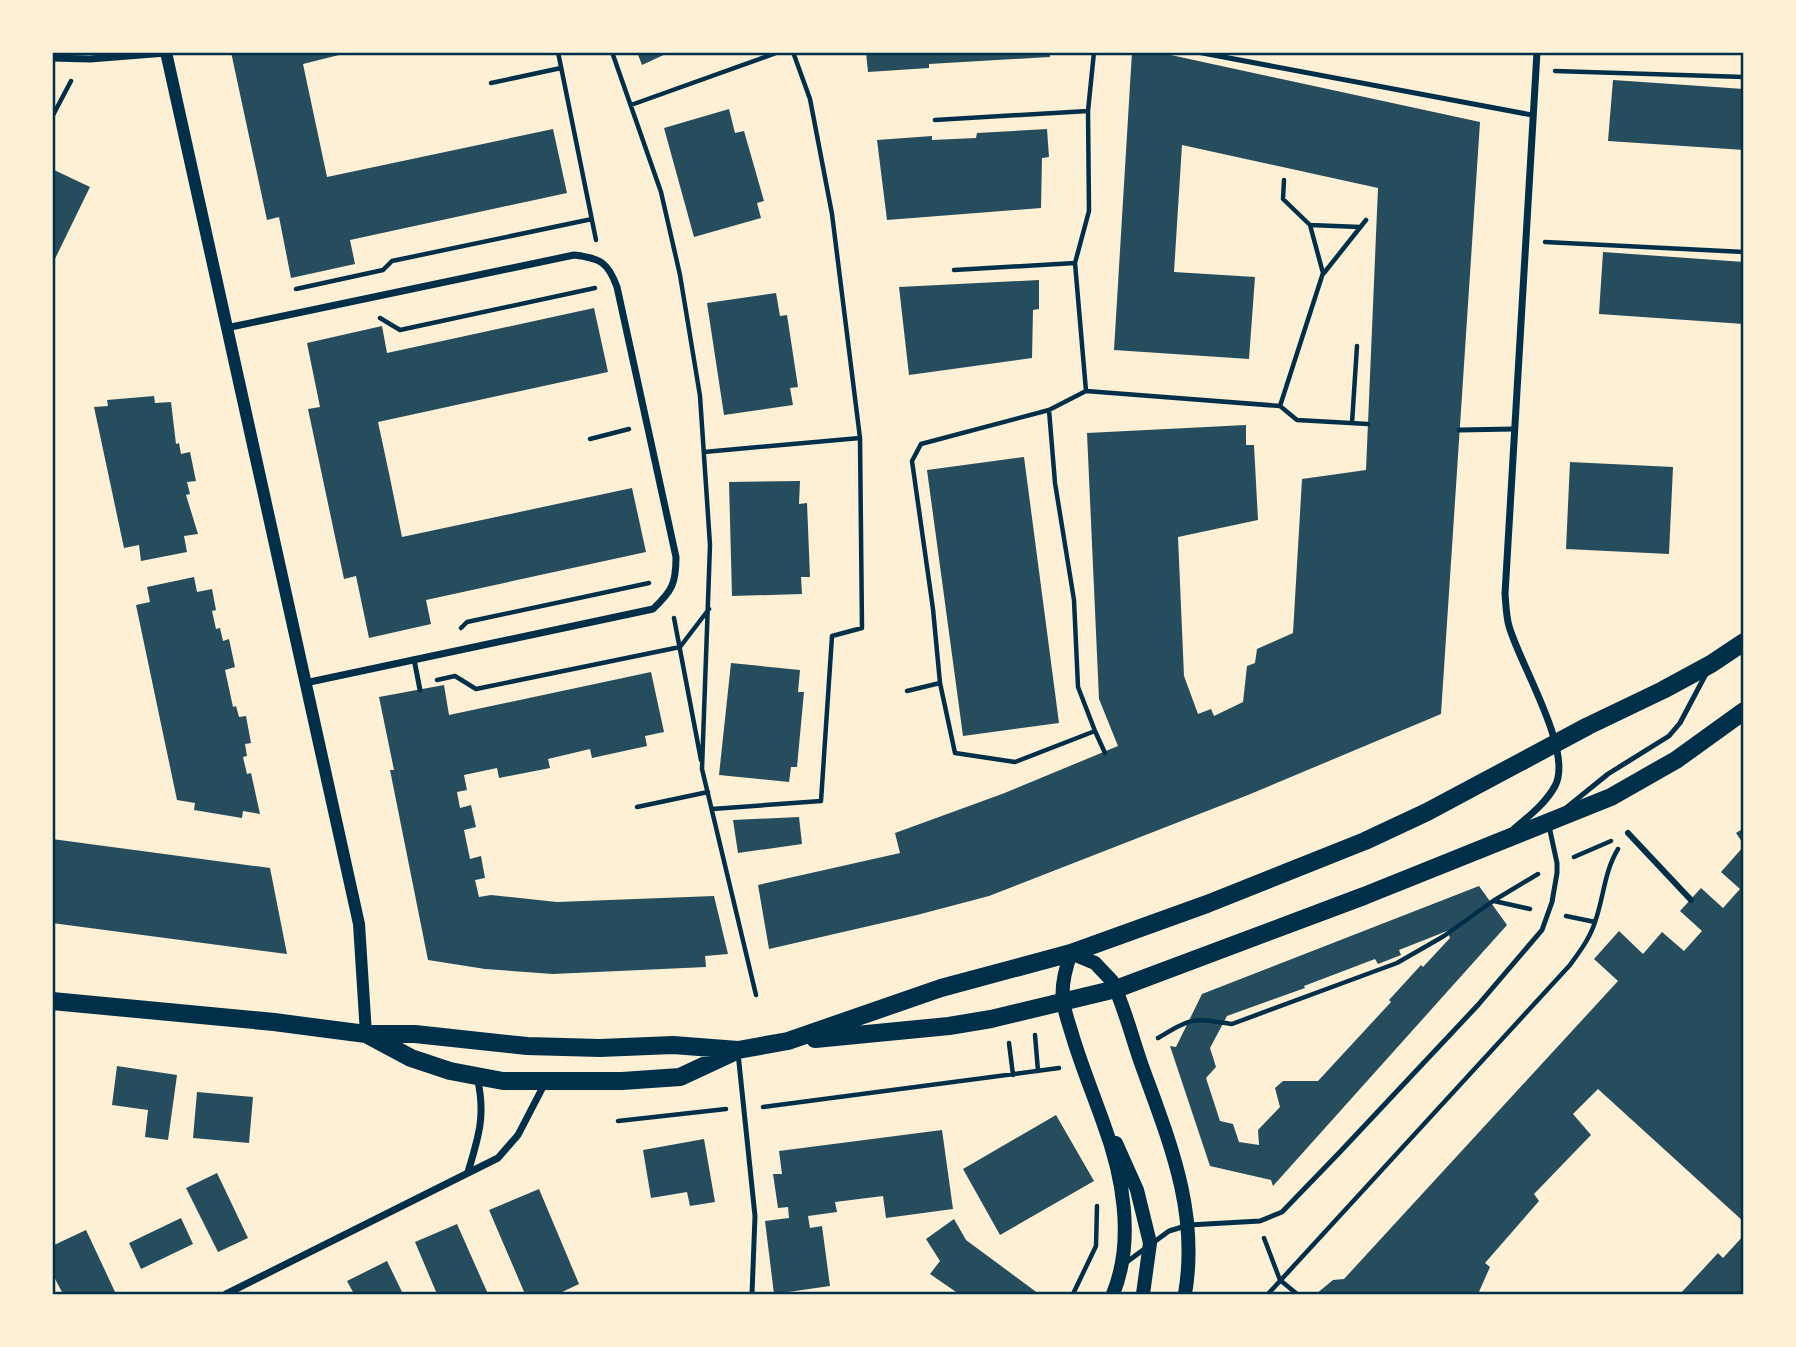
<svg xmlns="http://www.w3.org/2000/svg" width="1796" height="1347" viewBox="0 0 1796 1347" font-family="'IBM Plex Sans',sans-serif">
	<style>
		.building { fill: #264d5e; fill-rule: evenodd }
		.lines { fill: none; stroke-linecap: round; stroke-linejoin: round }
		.path { stroke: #003049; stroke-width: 4.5 }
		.service { stroke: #003049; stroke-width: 5 }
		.pedestrian { stroke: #003049; stroke-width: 6 }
		.minor { stroke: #003049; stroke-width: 7 }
		.tertiary { stroke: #003049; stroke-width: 12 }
		.secondary { stroke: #003049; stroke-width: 14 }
		.primary { stroke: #003049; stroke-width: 18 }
		.neatline { fill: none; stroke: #003049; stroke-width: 2.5 }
	</style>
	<rect width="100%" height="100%" fill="#fdf0d5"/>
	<!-- building -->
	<path class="building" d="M231,52H351L303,64L327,177L553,129L567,193L350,240L355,264L291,278L279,217L267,220Z
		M637,52H670L642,65Z
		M866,52H1050V57L929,64V68L868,72Z
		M1132,52H1157L1480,122L1441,714L1248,795L989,896L917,915L769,949L758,885L900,853L895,833L1002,794L1118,746L1099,699L1087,433L1246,425V445H1254L1258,520L1178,537L1184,676L1198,714L1211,709L1214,716L1243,702L1247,666L1255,663L1257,649L1293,633L1302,479L1366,470L1378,188L1182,145L1174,272L1255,277L1249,359L1114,350Z
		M1613,80L1744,89V150L1608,141Z
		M729,109L735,133L744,131L764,201L757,203L761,218L694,237L664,128Z
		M1047,129L1049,157L1042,158L1041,208L887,220L877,140L932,136V140L976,138L977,133Z
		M52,169L90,187L52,265Z
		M1603,252L1744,262V324L1599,314Z
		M1039,280V309L1033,310L1032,358L909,375L899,287Z
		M776,293L780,316L787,315L798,387L790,388L793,405L724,415L707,303Z
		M594,308L608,372L378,422L390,478L402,537L632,488L646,552L426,600L431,624L369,638L356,576L344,579L308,409L320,407L307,343L382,326L387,353Z
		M154,396L155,403L171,402L176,444L179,443L181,454L190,452L196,481L187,482L190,494L186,495L198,534L184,536L187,552L141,561L139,545L124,548L94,407L108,406L107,400Z
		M1024,457L1059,723L963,736L927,470Z
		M1570,462L1673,467L1669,554L1566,549Z
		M800,481L799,504L807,503L810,577H801L802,594L732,596L729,482Z
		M194,577L197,592L212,589L216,610L212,611L216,629L220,628L223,641L229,639L235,667L225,670L233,707L236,706L239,717L246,716L251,743L245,744L247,756L243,757L247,774L251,773L260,814L243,811L242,818L194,810L195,803L177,800L136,605L150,602L147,587Z
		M731,663L800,670L798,692H804L797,767H791L789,782L719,775Z
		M651,672L664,732L645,736L647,746L592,758L590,749L548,759L550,768L499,778L497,768L464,775L467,790L457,792L460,808L471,805L476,827L464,830L470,859L481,856L485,878L475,880L479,897L491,895L557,902L714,896L728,954L705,956L706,967L553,974L485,969L428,960L390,770H394L379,697L444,685L449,715Z
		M799,817L802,844L738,853L733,820Z
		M1744,828V845L1736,833Z
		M52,839L270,868L287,954L52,923Z
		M1744,846V1222L1598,1089L1573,1114L1591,1135L1534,1194L1539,1201L1485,1263L1490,1267L1478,1294H1316L1333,1280L1344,1279L1618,981L1594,959L1619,931L1643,954L1662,932L1684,951L1702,931L1680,911L1701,888L1723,908L1740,889L1721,872Z
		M1479,886L1507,925L1273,1186L1271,1180L1210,1166L1170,1046L1176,1047L1202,994ZM1447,931L1450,938L1423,967L1421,965L1389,1000L1391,1002L1318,1081H1283L1275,1088L1280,1107L1258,1130L1259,1145L1239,1142L1233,1124L1220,1121L1206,1078L1216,1067L1210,1048L1227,1016L1305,988L1304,986L1375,959L1378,964L1401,955L1399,950Z
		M117,1066L177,1075L168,1140L145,1137L148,1110L112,1105Z
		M197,1092L253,1097L249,1143L193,1138Z
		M1056,1115L1094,1181L1000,1235L963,1169Z
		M942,1130L953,1209L886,1218L883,1196L835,1202L837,1212L808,1216L810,1228L822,1226L830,1286L774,1294L765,1221L789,1218L788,1207L778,1208L773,1174H782L779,1151Z
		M704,1139L715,1202L690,1206L687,1192L651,1198L643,1150Z
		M217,1173L248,1238L218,1252L186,1188Z
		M539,1189L579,1284L560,1293L561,1294H525L489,1210Z
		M181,1218L193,1244L141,1269L129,1243Z
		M954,1219L966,1240L1039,1294H959L930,1274L940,1261L926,1239Z
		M457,1224L488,1294H437L415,1242Z
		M86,1230L116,1294H63L52,1273V1246Z
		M1744,1235V1294H1680L1718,1253L1723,1258Z
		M387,1261L403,1294H354L347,1281Z"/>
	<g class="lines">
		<!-- path -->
		<path class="path" d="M558,52L596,240
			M612,52L661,192L680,275L700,396L710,545L702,769
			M1094,52L1088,111L1089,211L1075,263L1086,391L1049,410L921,444L912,461L933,609L940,683L955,753L1015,762L1095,731L1105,753
			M1555,71L1744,77
			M491,83L561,68
			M631,105L779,52
			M52,117L71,81
			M935,120L1088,111
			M1310,225L1360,227
			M1545,242L1744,252
			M954,270L1075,263
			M1324,273L1366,220
			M296,289L383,270L392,261L592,219
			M380,318L400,330L595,288
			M1086,391L1280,406L1297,420L1368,424
			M1280,406L1323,273L1310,225L1283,199L1284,180
			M1049,410L1055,483L1074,600L1078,687L1095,731
			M1352,423L1357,346
			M590,439L629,429
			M704,452L860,438
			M674,618L701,760
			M461,628L467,622L649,583
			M437,680L455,676L476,689L680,647L709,609
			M907,691L940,683
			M702,769L756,995
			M637,807L708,792
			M712,809L821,801L832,636L862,628L860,438L832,214L810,99L793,52
			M1574,857L1611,841
			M1494,901L1530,909
			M1566,916L1595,922
			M1035,1035L1038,1071
			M1158,1038C1193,1017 1192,1018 1232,1024L1397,963L1444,936L1493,901L1538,874
			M1009,1043L1013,1075
			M763,1107L1059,1068
			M618,1121L726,1109
			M1264,1238L1280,1280L1297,1294
			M1073,1294L1096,1246L1097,1206
			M1268,1294L1570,965C1580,951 1590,938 1595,922C1604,897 1604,872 1618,849"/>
		<!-- service -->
		<path class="service" d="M1197,52L1532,115
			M1459,430L1514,429
			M414,659L420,690
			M1566,808L1608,774L1669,736L1680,723L1707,672
			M738,1053L755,1216L752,1294
			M1124,1264L1169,1231L1189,1225L1260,1221L1282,1212L1339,1153L1478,1005L1542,930L1552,902L1557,873V863L1549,826"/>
		<!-- pedestrian -->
		<path class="pedestrian" d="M1628,833L1691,900"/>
		<!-- minor -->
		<path class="minor" d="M52,58L90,59L166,53
			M226,328L574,255C600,258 608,262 617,287L676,557C676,584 672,591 653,609L305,683
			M1514,829C1528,817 1546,803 1555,786C1574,751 1519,663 1509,626C1506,616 1506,604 1505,594L1537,52
			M468,1172C479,1136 486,1114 477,1077
			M226,1294L498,1158L518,1135L545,1083"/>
		<!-- tertiary -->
		<path class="tertiary" d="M166,52L359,924L366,1034"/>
		<!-- secondary -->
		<path class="secondary" d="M1116,1143L1137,1190L1150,1243L1143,1294
			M1113,1294C1135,1240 1123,1175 1103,1122C1092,1091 1080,1062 1071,1031C1068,1021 1064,1010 1063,1000C1061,984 1066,967 1071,953L1095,963L1112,981C1125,1008 1132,1038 1142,1066C1170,1143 1199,1212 1185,1294"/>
		<!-- primary -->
		<path class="primary" d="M52,1001L274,1022L366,1034H415L527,1046L600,1048L673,1045L738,1050L788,1041L941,988L1071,953L1207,904L1365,841L1427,812L1588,726L1663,690L1711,664L1744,642
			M368,1035L411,1058L450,1071L503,1081H622L680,1077L738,1050
			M815,1039L949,1026L991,1019L1116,989L1364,896L1611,797L1676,760L1744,711"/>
	</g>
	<!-- border -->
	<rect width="1796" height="1347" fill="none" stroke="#fdf0d5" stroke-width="108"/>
	<rect x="54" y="54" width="1688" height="1239" class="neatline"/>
</svg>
